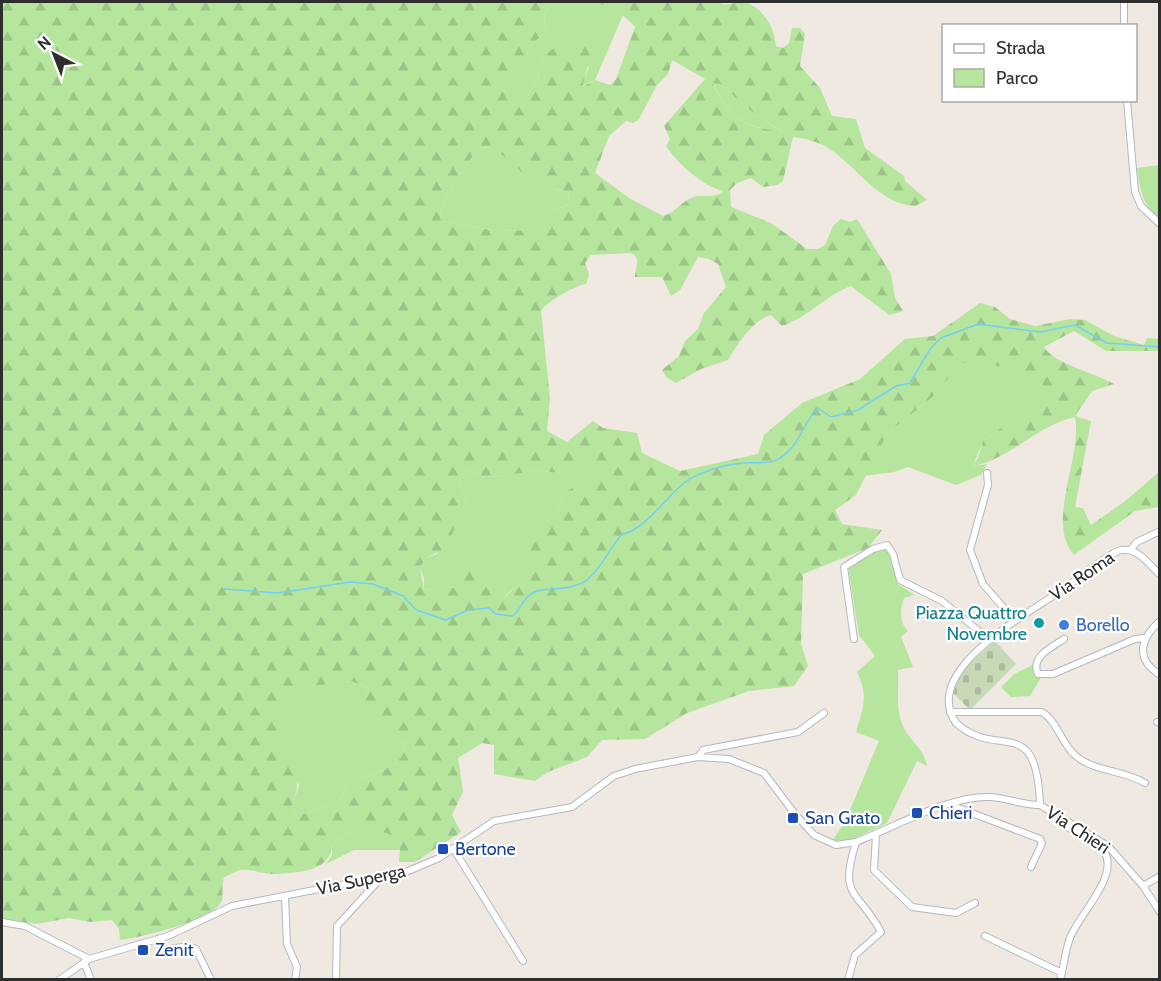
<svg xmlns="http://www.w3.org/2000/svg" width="1161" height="981" viewBox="0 0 1161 981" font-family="Cabin,sans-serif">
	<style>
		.green { fill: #b6e59e }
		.forest { fill: url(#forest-firs); fill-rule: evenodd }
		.cemetery { fill: url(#cemetery-stones) }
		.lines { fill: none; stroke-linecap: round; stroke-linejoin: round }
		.stream { stroke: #75cff0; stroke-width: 1.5 }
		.minor-casing { stroke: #b4b7c1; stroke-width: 8 }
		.minor { stroke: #fff; stroke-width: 6 }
		.culture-dot { fill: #0f9aa8; stroke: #fff; stroke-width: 2 }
		.shop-dot { fill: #3f7fe0; stroke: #fff; stroke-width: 2 }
		.transit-dot { fill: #1a4fb4; stroke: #fff; stroke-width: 2 }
		.labels { text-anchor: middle; stroke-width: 4.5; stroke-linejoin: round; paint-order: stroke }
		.street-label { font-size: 18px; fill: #2e2e2e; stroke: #fff }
		.culture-label { font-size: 18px; fill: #0d838f; stroke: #fff; text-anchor: end }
		.shop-label { font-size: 18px; fill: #366cbe; stroke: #fff; text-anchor: start }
		.transit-label { font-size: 18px; fill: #164399; stroke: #fff; text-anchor: start }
	</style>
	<defs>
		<pattern id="forest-firs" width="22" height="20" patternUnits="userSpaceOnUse" patternTransform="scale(1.5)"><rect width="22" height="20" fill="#b6e59e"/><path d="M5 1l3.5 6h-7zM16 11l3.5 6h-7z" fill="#9dc588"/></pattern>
		<pattern id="cemetery-stones" width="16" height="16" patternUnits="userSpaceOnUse" patternTransform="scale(1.5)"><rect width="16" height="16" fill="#c8d9b8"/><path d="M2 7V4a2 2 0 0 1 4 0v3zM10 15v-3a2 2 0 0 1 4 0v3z" fill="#acbb9e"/></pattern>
	</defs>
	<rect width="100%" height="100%" fill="#efe9e1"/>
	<!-- green -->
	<path class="green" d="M554,2L606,3L623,15L595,80L581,87L589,67L543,56L538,79L528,96H507L531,45L547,31C542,18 544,11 554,2Z
		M713,82L720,84L756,115L783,132C745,127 728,118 713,82Z
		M481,147L492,148L557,190L568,192L569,203L565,207L553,209L548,221L527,230L497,231L441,221C436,205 469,159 481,147Z
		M1159,165V221C1143,204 1140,190 1137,168Z
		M983,362L1013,368L1054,391L983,441L973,466L987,464L981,475L956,485L908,467L894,472L864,476L887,434L935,395L950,363Z
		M589,462L600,472L564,493L556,514L523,540L536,569L504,597L458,587L424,590V578L420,567L426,558L437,554L467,500L459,480L464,470L485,477L506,476L537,470L558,473Z
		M882,548L889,552L897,583L914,595L904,598C900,609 899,622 908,631L901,637L913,667L898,670C899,689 895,707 903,726C909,741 925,749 927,766L917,761L887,823L853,839L832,841L845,822L879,741L856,732C863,708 869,696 857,672L875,656L859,635L848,566Z
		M1037,663L1042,676L1030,696L1011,697L1001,687L1014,674Z
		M351,681L368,688L365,708L378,720L387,734L405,744C405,770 368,774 348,781L340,801L297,816L292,806L299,785L283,759V692L300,683L316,686Z
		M349,821L362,822L401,837L400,850H354L326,864L332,855V844L350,832Z"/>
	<!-- forest -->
	<path class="forest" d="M2,2H554C544,11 542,18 547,31L531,45L508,95L528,96L538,79L543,56C562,42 572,36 594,45L582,87L595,80L610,85L616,79L635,27C622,13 611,6 594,2H718C728,8 737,0 747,3C764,9 775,29 776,46L783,48L789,43L792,28H800L805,34L800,66L820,88L832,116L856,119L865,148L904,176L905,181L927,200L915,206C878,204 857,166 828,148C820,142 803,138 793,137L783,181L777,185L763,187L751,178L737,183L730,190L731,207L771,223L807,249H818L825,245L833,226L841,219L850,222L857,219L891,274L895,298L903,311L889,315C876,304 864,297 851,286C826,295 809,317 782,326L771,315C754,319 737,345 728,360L701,369L676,383L666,377L662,370L679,356L685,341L698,329L704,313L726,287L718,264L709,259L698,257L680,290L671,296L662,277H635C634,267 643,259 631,253L591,255L585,263L589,274L586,284C576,285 546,302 541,311L550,398L547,431L567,442L593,421L603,428L637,433L642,453L680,471L758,454L764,435L802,403L860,379L905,339L933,336L980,303L995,307L1010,319L1035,326L1070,319L1085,320L1114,336L1144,345L1147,338L1159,339V351H1106L1074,331L1044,347C1054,364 1096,373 1114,384L1092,391L1075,416L1091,421L1075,507L1083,508L1091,525L1124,502L1159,472V507L1135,511L1074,555C1045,521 1083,457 1075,417C1037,425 1011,459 972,466L978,458L983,441L1053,391C1014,367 996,362 951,363L949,377L935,395L887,434L856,495L835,510L842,524L882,530L868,548L803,574L801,644L808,666L794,686L749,691L687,713L645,739L602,740L587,757L548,772L535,781L494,774V745L482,743L458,758L463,792L452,815L461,832L415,862H399L401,837C382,835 369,822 350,821V832L332,844C332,872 296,873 274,874C263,874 252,869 241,870C236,871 229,875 224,877C222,885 223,893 222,900C216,920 139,938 120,940L119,929L112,920L90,922L69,918L37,924L2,918ZM672,60L705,79L664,126L670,139L666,146C677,163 704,187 723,191C714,200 701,193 691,198C680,203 675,213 663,216L629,198L595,173L609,136L626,121L633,123L639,119L657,85L668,74ZM713,83L720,84L756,115L782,131C746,129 727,116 713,83ZM481,147C498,145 515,168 528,177C540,184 554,190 568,192L569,203L565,207L553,209L547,221L527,230L497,231L441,221C436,205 469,159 481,147ZM589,463L599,472L564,493L556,514L522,540L535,569L505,597L480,563L455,574L458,587L424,590L420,567L426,558L446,548L467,500L459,480L464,470L485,477L506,476L537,470L558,473ZM351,681L368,688L364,708L378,720L387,734L405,744C405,770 368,774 348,781L340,801L297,816L292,806C298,786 303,772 283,759V692L300,683L316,686Z"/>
	<!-- cemetery -->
	<path class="cemetery" d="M995,641L1016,664L970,710L953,693C960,669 977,657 995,641Z"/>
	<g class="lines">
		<!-- stream -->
		<path class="stream" d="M224,589L278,593L350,582L373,584L403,596L416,610L446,620L468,610L489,608L496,614L512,616C523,609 523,594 538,591C554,587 574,591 588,579C603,566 609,549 622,534C644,531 666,497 684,483C698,472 726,464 744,463C755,462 770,465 780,458C800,446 803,422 818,408L831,417L858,410L896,386L910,383L930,349L941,338L978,324L1040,332L1075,325L1107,343L1160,347"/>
		<!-- minor casing -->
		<g class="minor-casing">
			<path id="minor" d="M1124,26V2
				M1127,100L1135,192L1141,206L1160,224
				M987,473L988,485L970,550L983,584L1015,621
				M1131,549L1137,542L1160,531
				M1160,621C1140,639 1135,659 1160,675
				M854,639L844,567L873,549L887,545L893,554L900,580L942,601L990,640
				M1064,639C1052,647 1030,657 1038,674H1053L1135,639L1144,638
				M950,712H1042C1058,722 1062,745 1076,756C1095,772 1124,770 1145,783
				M1157,722L1160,723
				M698,757L703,750L798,732L824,713
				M951,805L1040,839L1042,843L1031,867
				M1040,805C1037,711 998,761 956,723C920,670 1028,614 1062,590C1081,577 1098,561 1118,551C1136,545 1148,563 1160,575
				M1040,805L1108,846L1143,886L1160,912
				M1059,816L1063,824L1104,851C1120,876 1079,914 1070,938C1065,951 1064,966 1060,980
				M876,834L874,870L912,907L956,913L975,903
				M453,848L523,961
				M1143,886L1160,876
				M285,896L287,944L297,967L295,980
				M2,922L25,926L89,959
				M985,936L1062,973
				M171,949L188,946L196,949L211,980
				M84,962L91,980
				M59,980L89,959L168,936L232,906L406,872L439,858L494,821L572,807L614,776L635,769L698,757L729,759L764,773L795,814L814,835L836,845L856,842C895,827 949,795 991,797C1007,798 1023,805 1040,805
				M336,980L337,926L380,879
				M848,980L855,955L881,932C858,889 838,899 856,842"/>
		</g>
		<!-- minor -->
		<use href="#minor" class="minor"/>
	</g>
	<!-- markers -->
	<circle class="culture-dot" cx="1039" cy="623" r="6"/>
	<circle class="shop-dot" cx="1064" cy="625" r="6"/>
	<g class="transit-dot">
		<rect x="911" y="807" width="12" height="12" rx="3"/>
		<rect x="787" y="812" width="12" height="12" rx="3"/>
		<rect x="437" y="843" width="12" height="12" rx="3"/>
		<rect x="137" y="944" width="12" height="12" rx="3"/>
	</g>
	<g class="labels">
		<!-- street labels -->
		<g class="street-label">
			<text transform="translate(1082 576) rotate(-34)" y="6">Via Roma</text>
			<text transform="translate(1078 830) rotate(33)" y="6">Via Chieri</text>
			<text transform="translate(361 880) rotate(-12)" y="6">Via Superga</text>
		</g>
		<!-- culture labels -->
		<g class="culture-label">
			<text x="1027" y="619">Piazza Quattro<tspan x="1027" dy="21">Novembre</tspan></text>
		</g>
		<!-- shop labels -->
		<g class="shop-label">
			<text x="1076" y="631">Borello</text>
		</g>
		<!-- transit labels -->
		<g class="transit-label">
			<text x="929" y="819">Chieri</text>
			<text x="805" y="824">San Grato</text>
			<text x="455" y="855">Bertone</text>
			<text x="155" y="956">Zenit</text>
		</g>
	</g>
	<!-- border -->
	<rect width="1161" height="981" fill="none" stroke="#2e2e2e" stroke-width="6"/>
	<!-- legend -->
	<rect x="942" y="24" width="195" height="78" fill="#ffffff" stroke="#ababab" stroke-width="1.5"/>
	<rect x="954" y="44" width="30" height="9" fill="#ffffff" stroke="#ababab" stroke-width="1.5"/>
	<text x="996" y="54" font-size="18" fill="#2e2e2e">Strada</text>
	<rect x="954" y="69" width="30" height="18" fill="#b6e59e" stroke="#ababab" stroke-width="1.5"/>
	<text x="996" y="84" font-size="18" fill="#2e2e2e">Parco</text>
	<!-- north arrow -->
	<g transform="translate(54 54) rotate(318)" stroke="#ffffff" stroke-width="4.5" paint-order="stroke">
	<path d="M0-4.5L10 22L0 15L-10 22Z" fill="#2e2e2e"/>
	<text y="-9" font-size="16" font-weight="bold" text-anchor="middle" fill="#2e2e2e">N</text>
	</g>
</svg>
